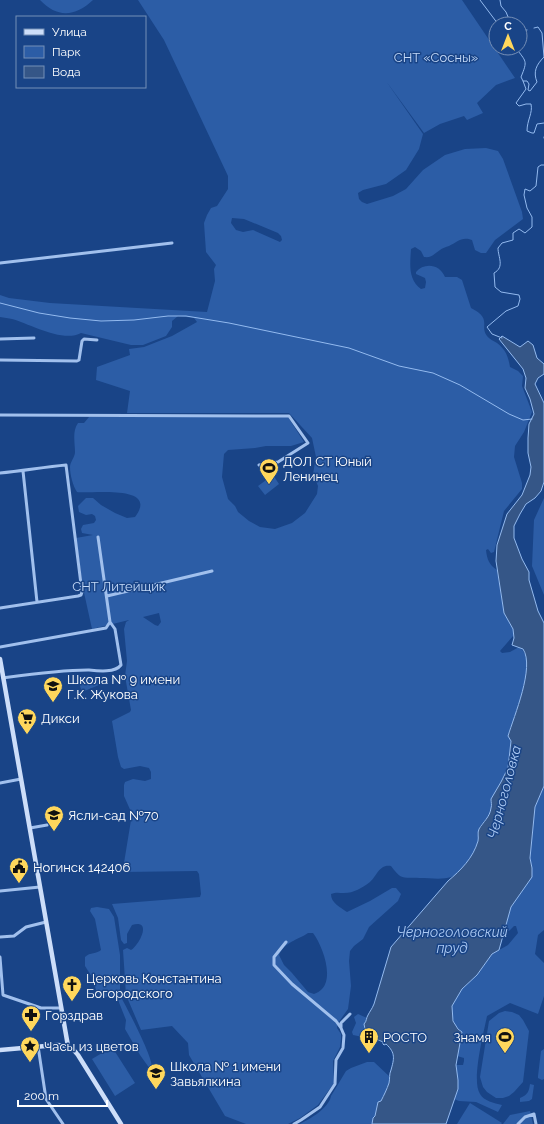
<svg xmlns="http://www.w3.org/2000/svg" width="544" height="1124" viewBox="0 0 544 1124" font-family="Raleway,sans-serif">
	<style>
		.green { fill: #2c5da6; fill-rule: evenodd }
		.water { fill: #355687; stroke: #93baef }
		.lines { fill: none; stroke-linecap: round; stroke-linejoin: round }
		.stream { stroke: #93baef; stroke-width: 1 }
		.street { stroke: #a1c0ed; stroke-width: 3 }
		.secondary { stroke: #cddef9; stroke-width: 4.5 }
		.labels { text-anchor: middle; stroke-width: 3; stroke-linejoin: round; paint-order: stroke }
		.park-label { font-size: 13px; fill: #c6dbf9; stroke: #194487 }
		.poi-label { font-size: 13px; fill: #fff; stroke: #194487; text-anchor: start }
		.water-label { font-size: 14px; font-style: italic; fill: #accaf4; stroke: #194487 }
	</style>
	<rect width="100%" height="100%" fill="#194487"/>
	<!-- green -->
	<path class="green" d="M40,0H93C75,17 57,18 40,0Z
		M138,0H462L515,78L496,85L477,103L483,113L467,120L464,116L440,124L424,133L386,81L423,134L419,149L406,170L386,184L363,190L358,193L359,199L362,202L367,204L393,196L406,189L423,170L445,155L465,149L486,148L498,151L503,159L522,212L523,219L495,240L486,253H481L475,250L472,240C462,236 457,242 449,246C446,247 442,248 440,250C434,254 432,258 424,257L421,251L415,247L411,249C410,265 408,279 421,289L425,288L426,282L425,278L416,274V272C424,262 440,264 445,277H457L462,280L471,308C493,319 479,326 487,336C489,339 494,341 497,343C506,350 508,356 510,367L518,371L523,376L522,386L532,412L524,432L515,446L514,457L522,483V489L504,511L494,552L491,553L488,549L486,550C487,559 489,565 497,570L504,613L513,629V636L500,651L502,653L510,652L519,647C539,659 514,718 508,735L511,741L508,768L502,782L491,799C491,805 492,809 490,814C487,820 479,824 478,832C477,835 479,838 478,841C475,851 462,874 451,877C442,880 430,878 420,878C403,877 402,881 391,866C379,864 377,876 370,882C362,888 354,893 344,893C339,893 336,892 331,894C331,903 340,907 347,912L370,901L392,888H396L401,894L398,901L369,927L363,939L354,946L350,951L349,961L351,986L348,1009L338,1023L337,1028L341,1034V1039L340,1047L333,1061L334,1083L318,1105L300,1118L288,1124H246L225,1116L189,1055L188,1043L172,1026L141,1030L126,995L123,950L127,948L131,950C139,945 153,919 132,925L127,934V943L124,944L121,940L118,918L112,904L200,897L201,894L199,874L197,871L123,872V869L132,814L124,796V785L125,782L133,779L145,781L151,779V772L149,768L140,766L124,769L121,767L118,757L112,721L130,712L131,710L125,676L127,661L124,629L126,622L129,620L92,629L83,588L76,538L93,535L82,533L81,529L83,525L94,523L96,520L95,516L92,514L86,515L79,512L78,506L86,498H93L101,505L115,513L127,518L135,517C160,484 91,494 77,492C73,486 70,475 70,467C70,462 75,457 75,452C75,443 72,431 78,423H84L89,417H288L304,442L291,446H266L255,448L228,450L224,454L222,477L228,499L235,506L238,512L249,521L260,527L275,529L292,523L305,513L317,494L318,486L313,474L316,457L312,438L289,413H127L130,391L96,380L97,367L130,355L129,349L144,347L172,336L197,322L194,318L178,316L172,321V327L166,336L143,345H131L81,333C63,343 30,324 12,319C9,318 4,318 0,317V295L9,298L50,303L207,312L215,281L214,269L216,265L206,252L204,223L207,215L211,208L217,206L228,189V176L164,40ZM232,218L244,219L278,233L281,236L282,240L280,242L253,230L243,232L236,230L231,223ZM159,613L161,622L158,626L155,625L143,617ZM308,933H313C322,945 334,976 322,989C320,991 317,993 314,994L308,992L292,973L284,965L279,955C284,942 298,940 308,933Z
		M273,475L279,484L265,495L258,486Z
		M544,498V595L532,566L534,520Z
		M96,677L99,685L82,692L79,683Z
		M544,786V930L538,935L535,954L544,963V996L538,1014L510,1003L487,1016C484,1032 471,1081 480,1094C484,1101 494,1103 502,1105L498,1112L476,1102L459,1101L454,1099C460,1087 457,1077 456,1065H463L464,1061V1058L457,1056L458,1047L461,1042L460,1030L455,1025L452,1015V1006L459,992L477,975L492,954L508,945L518,933L516,926H514L509,931L504,930L511,907L529,881L532,868L530,858L535,807Z
		M97,907L109,909L114,917L120,955V993C113,999 104,998 97,993L92,977L85,966V957C90,952 97,954 101,950L95,919L90,911L91,908Z
		M122,999C128,1010 154,1059 152,1069H150L140,1055L125,1029L126,1020L118,1000Z
		M505,1011L512,1012L519,1015L523,1020L529,1031L523,1082L514,1092L509,1096L503,1098H496L487,1092L483,1087L480,1077L489,1021L499,1013Z
		M358,1014L367,1018L365,1029L367,1034L363,1037L353,1035L352,1032L356,1023L354,1017Z
		M112,1047L135,1083L115,1096L92,1059Z
		M544,1049V1079L542,1080L538,1078V1076L541,1051Z
		M367,1062H374L390,1077V1082L381,1101L378,1102L375,1116L373,1118L372,1124H300C310,1119 329,1108 331,1096L346,1071L351,1068Z
		M530,1084L534,1085L532,1099L529,1101L520,1102V1098C528,1095 529,1091 530,1084Z
		M470,1103L502,1123L501,1124H457Z
		M530,1111L533,1124H503L510,1115Z"/>
	<!-- water -->
	<path class="water" d="M502,336L520,347L528,341L533,345L537,358L544,364V374L538,378L535,384L544,403V482L541,491L535,498L526,504L520,514L514,526V538L522,559L529,572V580L538,611L544,623V786L535,807L530,858L532,868V877L511,907L499,950L492,954L477,975L462,989L452,1006L453,1021L458,1029L462,1032L456,1065L458,1080V1089L446,1124H372L373,1118L375,1116L378,1102L381,1101C384,1095 387,1089 389,1083C390,1079 389,1074 391,1070C394,1059 396,1053 386,1044L384,1045L383,1044V1042C374,1038 365,1035 364,1024C367,1021 366,1018 368,1015C370,1011 372,1009 374,1004L391,947L448,881C461,870 473,858 478,841C479,837 477,833 479,829C483,822 490,817 491,808C492,805 491,802 491,799L501,782L508,768L511,741L508,736C514,716 535,667 523,649L512,645L514,638L513,629L504,613L496,561L497,545L507,514L522,495L530,475L531,467L528,453V438L529,424L534,414L530,399L525,388L526,378L523,369L499,339Z"/>
	<g class="lines">
		<!-- stream -->
		<path class="stream" d="M480,0L498,24
			M500,0L501,6L506,12L511,24
			M534,28L538,27L542,33L544,57C536,65 533,72 537,82L530,91L528,90L529,84L527,81H523L526,89L516,103L519,106L526,104H531C533,113 527,120 527,131L532,133H534L537,124L544,123
			M520,31L527,30
			M516,48C526,62 528,60 521,77L523,81
			M544,137V138
			M0,303L39,313L70,318L101,321L134,320L168,316H186L229,323L349,348L399,366L433,373L460,385L509,414L523,420L532,419
			M502,338L492,334L487,327L506,311L518,306L520,299L519,295L501,292L495,287L494,273C505,267 498,257 498,248L502,243L513,240V233L519,229L525,233L532,227V217L527,208L524,195L525,189L530,191L536,186L538,167L541,165H544"/>
		<!-- street -->
		<path class="street" d="M0,263L172,243
			M0,339L34,338
			M0,360L77,361L79,360L82,341L84,339L97,340
			M0,415L289,416L308,443L278,462L259,465
			M23,471L37,602
			M0,473C22,471 44,467 66,465L82,592L81,595L78,596L0,608
			M107,596L212,571
			M0,647L106,628L110,622
			M3,678C32,674 60,670 88,670C98,671 115,673 121,665L115,629L110,622L98,537
			M0,783L21,779
			M30,828L47,825
			M0,891L40,887
			M0,937L14,936L26,927L46,922
			M286,942L274,957V965L292,984L336,1021L341,1028
			M0,957L3,995L41,1008H61
			M38,1046L46,1099L63,1124
			M294,1124L301,1120L320,1107L335,1084L336,1060L343,1048L344,1035L341,1028V1023L350,1014
			M518,1124L525,1117L534,1114L536,1124"/>
		<!-- secondary -->
		<path class="secondary" d="M0,659L68,1046
			M0,1050L57,1045C67,1045 72,1047 78,1055L121,1124"/>
	</g>
	<!-- icons -->
	<defs>
		<g id="stadium-pin" transform="scale(1)"><path d="M0 17L-7.5 6A9.5 9.5 0 1 1 7.5 6Z" fill="#ffd75c" stroke="#194487"/><path d="M0-5a6.5 5 0 1 0 0 10a6.5 5 0 1 0 0-10ZM-3.5-1.8h7v3.6h-7Z" fill="#111"/></g>
		<g id="school-pin" transform="scale(1)"><path d="M0 17L-7.5 6A9.5 9.5 0 1 1 7.5 6Z" fill="#ffd75c" stroke="#194487"/><path d="M0-5L7-2L0 1L-7-2ZM-4 1L0 2.5L4 1V4Q0 6-4 4Z" fill="#111"/></g>
		<g id="supermarket-pin" transform="scale(1)"><path d="M0 17L-7.5 6A9.5 9.5 0 1 1 7.5 6Z" fill="#ffd75c" stroke="#194487"/><path d="M-6-5.5h2.5l.6 2H6L4.5 2H-2.5L-4.4-4H-6ZM-1.5 3.2a1.3 1.3 0 1 0 .1 0ZM3 3.2a1.3 1.3 0 1 0 .1 0Z" fill="#111"/></g>
		<g id="civic-pin" transform="scale(1)"><path d="M0 17L-7.5 6A9.5 9.5 0 1 1 7.5 6Z" fill="#ffd75c" stroke="#194487"/><path d="M-.6-6.5H3V-4.5H.6V-3L4-1V1h2V6H-6V1h2V-1L-.6-3ZM-1.2 2.5V6h2.4V2.5Z" fill="#111"/></g>
		<g id="church-pin" transform="scale(1)"><path d="M0 17L-7.5 6A9.5 9.5 0 1 1 7.5 6Z" fill="#ffd75c" stroke="#194487"/><path d="M-1.2-6h2.4v3.5h3.3v2.4h-3.3V6h-2.4V-.1h-3.3v-2.4h3.3Z" fill="#111"/></g>
		<g id="pharmacy-pin" transform="scale(1)"><path d="M0 17L-7.5 6A9.5 9.5 0 1 1 7.5 6Z" fill="#ffd75c" stroke="#194487"/><path d="M-2-6h4v4h4v4h-4v4h-4v-4h-4v-4h4Z" fill="#111"/></g>
		<g id="building-pin" transform="scale(1)"><path d="M0 17L-7.5 6A9.5 9.5 0 1 1 7.5 6Z" fill="#ffd75c" stroke="#194487"/><path d="M-4-6H4V6H1V3H-1V6H-4ZM-2.5-4.3h1.7v1.8h-1.7ZM.8-4.3h1.7v1.8H.8ZM-2.5-1h1.7V.8h-1.7ZM.8-1h1.7V.8H.8Z" fill="#111"/></g>
		<g id="sight-pin" transform="scale(1)"><path d="M0 17L-7.5 6A9.5 9.5 0 1 1 7.5 6Z" fill="#ffd75c" stroke="#194487"/><path d="M0-6L1.8-2.2L6-1.7L2.9 1.2L3.7 5.4L0 3.3L-3.7 5.4L-2.9 1.2L-6-1.7L-1.8-2.2Z" fill="#111"/></g>
	</defs>
	<g fill-rule="evenodd">
		<use href="#stadium-pin" x="269" y="468"/>
		<use href="#school-pin" x="53" y="686"/>
		<use href="#supermarket-pin" x="27" y="718"/>
		<use href="#school-pin" x="54" y="815"/>
		<use href="#civic-pin" x="19" y="867"/>
		<use href="#church-pin" x="72" y="985"/>
		<use href="#pharmacy-pin" x="31" y="1015"/>
		<use href="#building-pin" x="369" y="1037"/>
		<use href="#stadium-pin" x="505" y="1037"/>
		<use href="#sight-pin" x="30" y="1046"/>
		<use href="#school-pin" x="156" y="1073"/>
	</g>
	<g class="labels">
		<!-- park labels -->
		<g class="park-label">
			<text x="436" y="62">СНТ «Сосны»</text>
			<text x="119" y="591">СНТ Литейщик</text>
		</g>
		<!-- poi labels -->
		<g class="poi-label">
			<text x="283" y="466">ДОЛ СТ Юный<tspan x="283" dy="15">Ленинец</tspan></text>
			<text x="67" y="684">Школа № 9 имени<tspan x="67" dy="15">Г.К. Жукова</tspan></text>
			<text x="41" y="723">Дикси</text>
			<text x="68" y="820">Ясли-сад №70</text>
			<text x="33" y="872">Ногинск 142406</text>
			<text x="86" y="983">Церковь Константина<tspan x="86" dy="15">Богородского</tspan></text>
			<text x="45" y="1020">Горздрав</text>
			<text x="383" y="1042">РОСТО</text>
			<text x="491" y="1042" text-anchor="end">Знамя</text>
			<text x="44" y="1051">Часы из цветов</text>
			<text x="170" y="1071">Школа № 1 имени<tspan x="170" dy="15">Завьялкина</tspan></text>
		</g>
		<!-- water labels -->
		<g class="water-label">
			<text transform="translate(504 792) rotate(-75)" y="5">Черноголовка</text>
			<text x="452" y="937">Черноголовский<tspan x="452" dy="16">пруд</tspan></text>
		</g>
	</g>
	<!-- legend -->
	<rect x="16" y="16" width="130" height="72" fill="#194487" stroke="#758fb7"/>
	<rect x="24" y="29" width="20" height="6" fill="#cddef9" stroke="#758fb7"/>
	<text x="52" y="36" font-size="12" fill="#ffffff">Улица</text>
	<rect x="24" y="46" width="20" height="12" fill="#2c5da6" stroke="#758fb7"/>
	<text x="52" y="56" font-size="12" fill="#ffffff">Парк</text>
	<rect x="24" y="66" width="20" height="12" fill="#355687" stroke="#758fb7"/>
	<text x="52" y="76" font-size="12" fill="#ffffff">Вода</text>
	<!-- north arrow -->
	<g transform="translate(508 36)"><circle r="19" fill="#194487" stroke="#758fb7"/>
	<path d="M0-3L7 15L0 10L-7 15Z" fill="#ffd75c"/>
	<text y="-6" font-size="11" font-weight="bold" text-anchor="middle" fill="#ffffff">С</text>
	</g>
	<!-- scale -->
	<path d="M18 1100v6h89v-6" fill="none" stroke="#ffffff" stroke-width="2"/>
	<text x="24" y="1100" font-size="12" fill="#ffffff" stroke="#194487" stroke-width="3" paint-order="stroke">200 m</text>
</svg>
